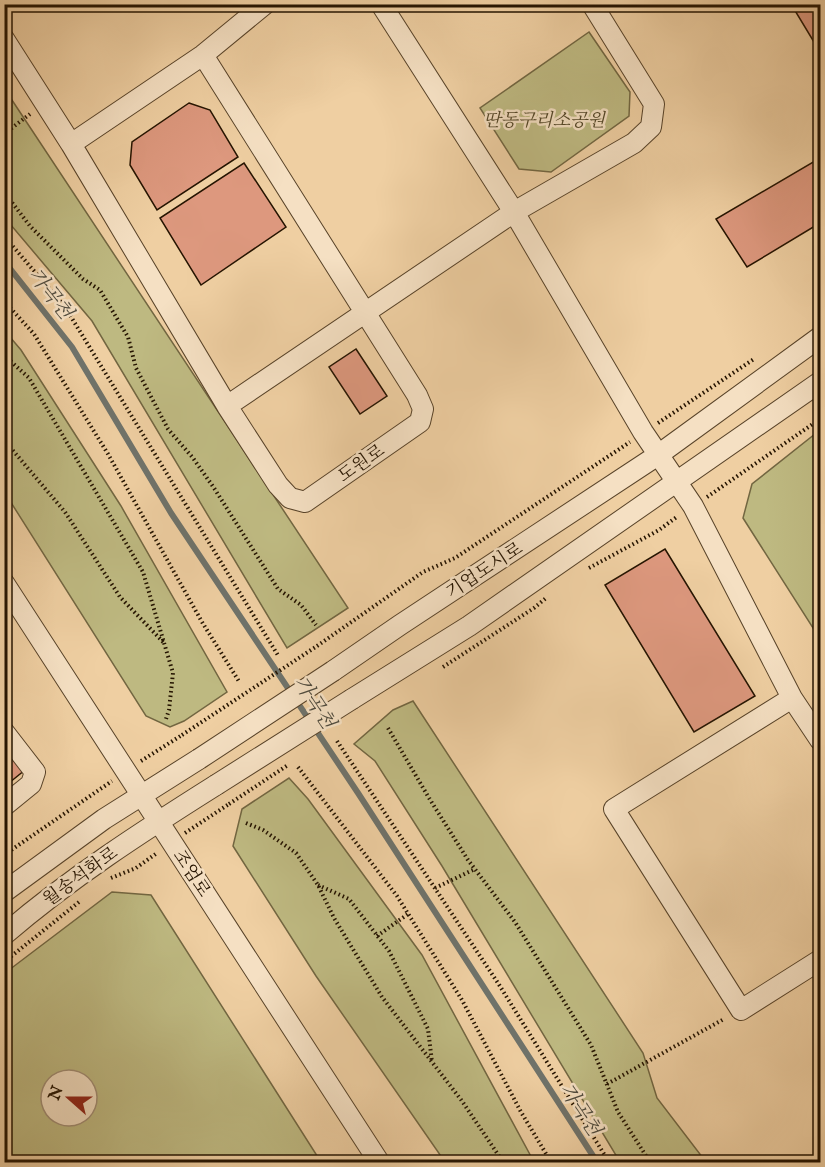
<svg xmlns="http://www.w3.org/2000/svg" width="825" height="1167" viewBox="0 0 825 1167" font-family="'IM FELL English','Noto Serif KR',serif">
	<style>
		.green { fill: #beb981; stroke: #726641; stroke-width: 1.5; fill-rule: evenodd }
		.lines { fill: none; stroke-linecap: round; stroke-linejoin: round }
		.stream { stroke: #6f736b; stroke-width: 6 }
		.building { fill: #dd987e; stroke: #251401; stroke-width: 1.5 }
		.minor-casing { stroke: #584329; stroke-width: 22 }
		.path { stroke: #251401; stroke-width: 4; stroke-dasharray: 1.5 3; stroke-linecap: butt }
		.minor { stroke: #f5e0c3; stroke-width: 20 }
		.minor-bridge-casing { stroke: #584329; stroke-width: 22; stroke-linecap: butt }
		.path-bridge { stroke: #251401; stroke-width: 4; stroke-dasharray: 1.5 3; stroke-linecap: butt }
		.minor-bridge { stroke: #f5e0c3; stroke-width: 20 }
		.labels { text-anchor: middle; stroke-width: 5; stroke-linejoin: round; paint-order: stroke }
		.park-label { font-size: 18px; font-style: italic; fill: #534627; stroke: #f5e0c3 }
		.street-label { font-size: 18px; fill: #251401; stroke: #f5e0c3 }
		.water-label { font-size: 20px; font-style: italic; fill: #504c3f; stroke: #f5e0c3 }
	</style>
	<rect width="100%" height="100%" fill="#efcfa2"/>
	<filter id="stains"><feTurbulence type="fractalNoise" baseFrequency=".00333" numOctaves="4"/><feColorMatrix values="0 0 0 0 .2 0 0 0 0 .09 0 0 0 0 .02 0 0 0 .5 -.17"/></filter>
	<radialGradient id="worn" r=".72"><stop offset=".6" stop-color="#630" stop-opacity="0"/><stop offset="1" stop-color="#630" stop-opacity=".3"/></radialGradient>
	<!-- green -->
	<path class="green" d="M589,32L630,92L629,116L551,172L519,169L480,108Z
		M4,88L348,608L287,648L92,321L5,218Z
		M4,330L21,350L121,506L227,692L184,721L170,727L146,716L5,493Z
		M820,430V639L743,518L752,484Z
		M413,701L643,1053L657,1098L706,1162H620L442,866L375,761L354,744L393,710Z
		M289,778L308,799L422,955L534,1162H445L316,976L233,846L242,809Z
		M112,892L151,895L321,1162H5V973ZM51,1080H87V1116H51Z"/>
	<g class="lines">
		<!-- stream -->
		<path class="stream" d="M4,261L72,347L171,513L358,793L597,1162"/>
	</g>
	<!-- building -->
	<path class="building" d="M791,4H820V52Z
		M189,103L210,110L238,157L157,210L130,165L132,142Z
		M820,158V223L747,267L716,219Z
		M244,163L286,227L201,285L160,218Z
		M356,349L387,396L360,414L329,367Z
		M665,549L755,696L694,732L605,585Z
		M4,746L25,770L4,787Z"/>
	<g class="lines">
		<!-- minor casing -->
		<g class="minor-casing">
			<path id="minor" d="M381,4L514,212L643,432L693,506L792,698L820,740
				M4,39L71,144L227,406L278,485L290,498L305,502L420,422L423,409L417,395L203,55
				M71,144L203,55L265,4
				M227,406L514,212L634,143L651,127L654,104L592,4
				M4,583L379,1162
				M333,671L400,625L658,455L820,337
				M792,698L614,809L741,1010L820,960
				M352,699L469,626L820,382
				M4,732L35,772L31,784L4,806
				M4,892L104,819L199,759
				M4,935C70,878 143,831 216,785"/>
		</g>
		<!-- path -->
		<path class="path" d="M4,134L30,114
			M4,192L30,226L83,279L100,290L128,337L136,368L168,429L193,458L214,488L278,589L301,605L316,625
			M4,236L65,307L279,657
			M4,301L34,334L108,454L202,622L240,683
			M4,355L29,378L143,572L173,673L169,710L166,719
			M658,423L754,359
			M4,440L65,512L120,597L165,644
			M707,497L820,419
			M589,568L659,530L678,516
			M317,646L423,572L455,558L630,442
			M443,667L534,608L546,598
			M388,728L429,798L468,860L515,922L591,1045L618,1112L650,1162
			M337,741L498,983L609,1162
			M141,761L182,735
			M298,767L397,896L462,1000L521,1112L551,1162
			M246,823L263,830L296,853L318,885L334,918L382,997L462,1101L503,1162
			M185,833L229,804
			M4,855L112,781
			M111,878L136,868L157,853
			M318,885L349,899L389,951L428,1029L432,1062
			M435,888L475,869
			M377,936L408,914
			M4,962L79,902
			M607,1084L724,1019"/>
		<!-- minor -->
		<use href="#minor" class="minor"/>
		<!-- minor-bridge casing -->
		<g class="minor-bridge-casing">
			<path id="minor-bridge" d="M199,759L333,671
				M216,785L352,699"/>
		</g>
		<!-- path-bridge -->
		<path class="path-bridge" d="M182,735L317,646
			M229,804L288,765"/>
		<!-- minor-bridge -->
		<use href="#minor-bridge" class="minor-bridge"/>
	</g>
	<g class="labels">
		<!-- park labels -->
		<g class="park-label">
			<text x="544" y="126">딴동구리소공원</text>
		</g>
		<!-- street labels -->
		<g class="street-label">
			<text transform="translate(361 463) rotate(-35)" y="6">도원로</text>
			<text transform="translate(484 570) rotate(-33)" y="6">기업도시로</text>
			<text transform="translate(192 873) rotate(57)" y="6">조엄로</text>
			<text transform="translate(80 876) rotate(-36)" y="6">월송석화로</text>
		</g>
		<!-- water labels -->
		<g class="water-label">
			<text transform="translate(51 293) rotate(52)" y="7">가곡천</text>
			<text transform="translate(315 702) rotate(57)" y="7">가곡천</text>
			<text transform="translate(581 1109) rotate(57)" y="7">가곡천</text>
		</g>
	</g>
	<!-- margin -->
	<rect width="825" height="1167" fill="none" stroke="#efcfa2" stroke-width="24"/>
	<rect x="6" y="6" width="813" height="1155" fill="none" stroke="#251401" stroke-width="3"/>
	<rect x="12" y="12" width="801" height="1143" fill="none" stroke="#251401" stroke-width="1.5"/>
	<!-- north arrow -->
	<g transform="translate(69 1098) rotate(291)"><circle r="28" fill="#f5e0c3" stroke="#a28e75" stroke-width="1.5"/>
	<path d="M0-4.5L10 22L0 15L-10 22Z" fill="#8f2418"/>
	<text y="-9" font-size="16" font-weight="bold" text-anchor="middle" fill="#251401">N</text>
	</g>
	<rect width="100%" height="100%" filter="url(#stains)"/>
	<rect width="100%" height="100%" fill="url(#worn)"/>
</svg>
